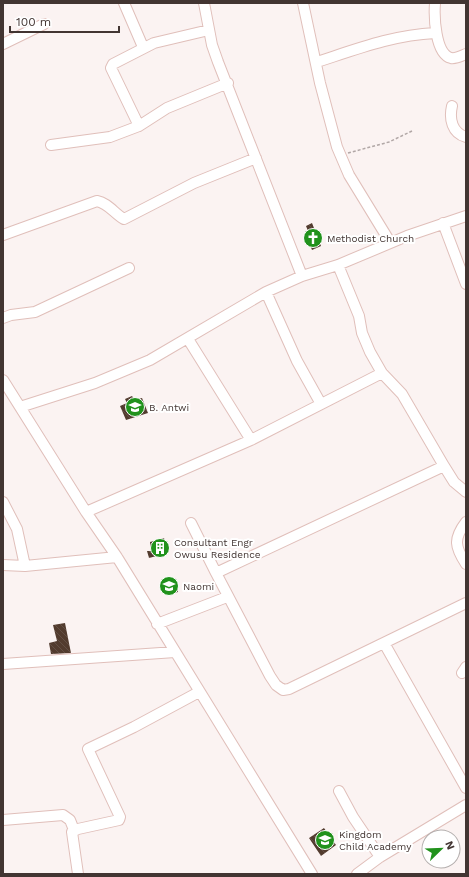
<svg xmlns="http://www.w3.org/2000/svg" width="469" height="877" viewBox="0 0 469 877" font-family="'Work Sans',sans-serif">
	<style>
		.building { fill: url(#building-back-hatch) }
		.lines { fill: none; stroke-linecap: round; stroke-linejoin: round }
		.minor-casing { stroke: #e0bfba; stroke-width: 12 }
		.path { stroke: #b1a7a6; stroke-width: 1.5; stroke-dasharray: 3 2; stroke-linecap: butt }
		.minor { stroke: #fff; stroke-width: 10 }
		.labels { text-anchor: middle; stroke-width: 4; stroke-linejoin: round; paint-order: stroke }
		.poi-label { font-size: 10px; fill: #423532; stroke: #fff; text-anchor: start }
	</style>
	<defs>
		<pattern id="building-back-hatch" width="6" height="6" patternUnits="userSpaceOnUse"><rect width="6" height="6" fill="#523b2e"/><path d="M-1 5l2 2M0 0l6 6M5-1l2 2" fill="none" stroke="#634f44"/></pattern>
	</defs>
	<rect width="100%" height="100%" fill="#fbf3f2"/>
	<!-- building -->
	<path class="building" d="M312,223L321,246L312,250L305,232L308,231L306,226Z
		M132,396L135,400L142,398L148,413L126,420L120,406L127,403L125,399Z
		M164,538L168,553L149,558L147,551H151L150,542Z
		M175,578L178,592L166,595L163,581Z
		M65,623L71,653L51,654L49,643L57,641L53,625Z
		M324,828L336,845L321,856L309,838Z"/>
	<g class="lines">
		<!-- minor casing -->
		<g class="minor-casing">
			<path id="minor" d="M124,3L143,47
				M204,3L212,45L218,62L302,276
				M303,3L320,83L337,147L349,175L390,242
				M435,3C434,16 435,54 451,58C456,59 461,56 466,54
				M3,44L44,24
				M317,62C357,49 393,35 435,33
				M452,106C449,119 452,133 466,137
				M139,126L111,68L113,64L154,43L209,30
				M51,145L110,137L139,126L167,108L228,83
				M443,223L466,284
				M3,235L97,201C108,203 114,213 124,219L194,183L256,158
				M338,265L359,316L362,333L370,352L382,373L402,394L444,466
				M266,292L297,361L321,404
				M3,318L11,315L35,312L129,268
				M188,339L251,440
				M3,380L86,512L117,557L312,874
				M20,407L95,383L150,360L266,292L302,276L338,265L407,236L466,216
				M466,492L454,482L444,466L216,573L270,676L276,685L283,690L289,689L466,603
				M3,502L17,529L25,566
				M86,512L251,440L382,373
				M466,522C453,539 455,547 466,564
				M191,523L216,573
				M3,565L25,566L117,557
				M157,624L227,597
				M384,643L466,788
				M3,664L175,652
				M462,673L466,667
				M339,791L353,817L380,857
				M3,820L63,815L70,820L74,830
				M78,874L72,832L78,829L119,820L120,817L88,749L134,727L199,692
				M357,874L380,857L466,805"/>
		</g>
		<!-- path -->
		<path class="path" d="M348,153L389,142L412,131"/>
		<!-- minor -->
		<use href="#minor" class="minor"/>
	</g>
	<!-- icons -->
	<defs>
		<g id="church-disc" transform="scale(1)"><circle r="9.5" fill="#21921c" stroke="#fff"/><path d="M-1.2-6h2.4v3.5h3.3v2.4h-3.3V6h-2.4V-.1h-3.3v-2.4h3.3Z" fill="#fff"/></g>
		<g id="school-disc" transform="scale(1)"><circle r="9.5" fill="#21921c" stroke="#fff"/><path d="M0-5L7-2L0 1L-7-2ZM-4 1L0 2.5L4 1V4Q0 6-4 4Z" fill="#fff"/></g>
		<g id="building-disc" transform="scale(1)"><circle r="9.5" fill="#21921c" stroke="#fff"/><path d="M-4-6H4V6H1V3H-1V6H-4ZM-2.5-4.3h1.7v1.8h-1.7ZM.8-4.3h1.7v1.8H.8ZM-2.5-1h1.7V.8h-1.7ZM.8-1h1.7V.8H.8Z" fill="#fff"/></g>
	</defs>
	<g fill-rule="evenodd">
		<use href="#church-disc" x="313" y="238"/>
		<use href="#school-disc" x="135" y="407"/>
		<use href="#building-disc" x="160" y="548"/>
		<use href="#school-disc" x="169" y="586"/>
		<use href="#school-disc" x="325" y="840"/>
	</g>
	<g class="labels">
		<!-- poi labels -->
		<g class="poi-label">
			<text x="327" y="242">Methodist Church</text>
			<text x="149" y="411">B. Antwi</text>
			<text x="174" y="546">Consultant Engr<tspan x="174" dy="12">Owusu Residence</tspan></text>
			<text x="183" y="590">Naomi</text>
			<text x="339" y="838">Kingdom<tspan x="339" dy="12">Child Academy</tspan></text>
		</g>
	</g>
	<!-- border -->
	<rect width="469" height="877" fill="none" stroke="#423532" stroke-width="8"/>
	<!-- north arrow -->
	<g transform="translate(441 849) rotate(67)"><circle r="19" fill="#ffffff" stroke="#b3aead"/>
	<path d="M0-3L7 15L0 10L-7 15Z" fill="#21921c"/>
	<text y="-6" font-size="11" font-weight="bold" text-anchor="middle" fill="#423532">N</text>
	</g>
	<!-- scale -->
	<path d="M10 26v6h109v-6" fill="none" stroke="#423532" stroke-width="2"/>
	<text x="16" y="26" font-size="12" fill="#423532" stroke="#ffffff" stroke-width="3" paint-order="stroke">100 m</text>
</svg>
